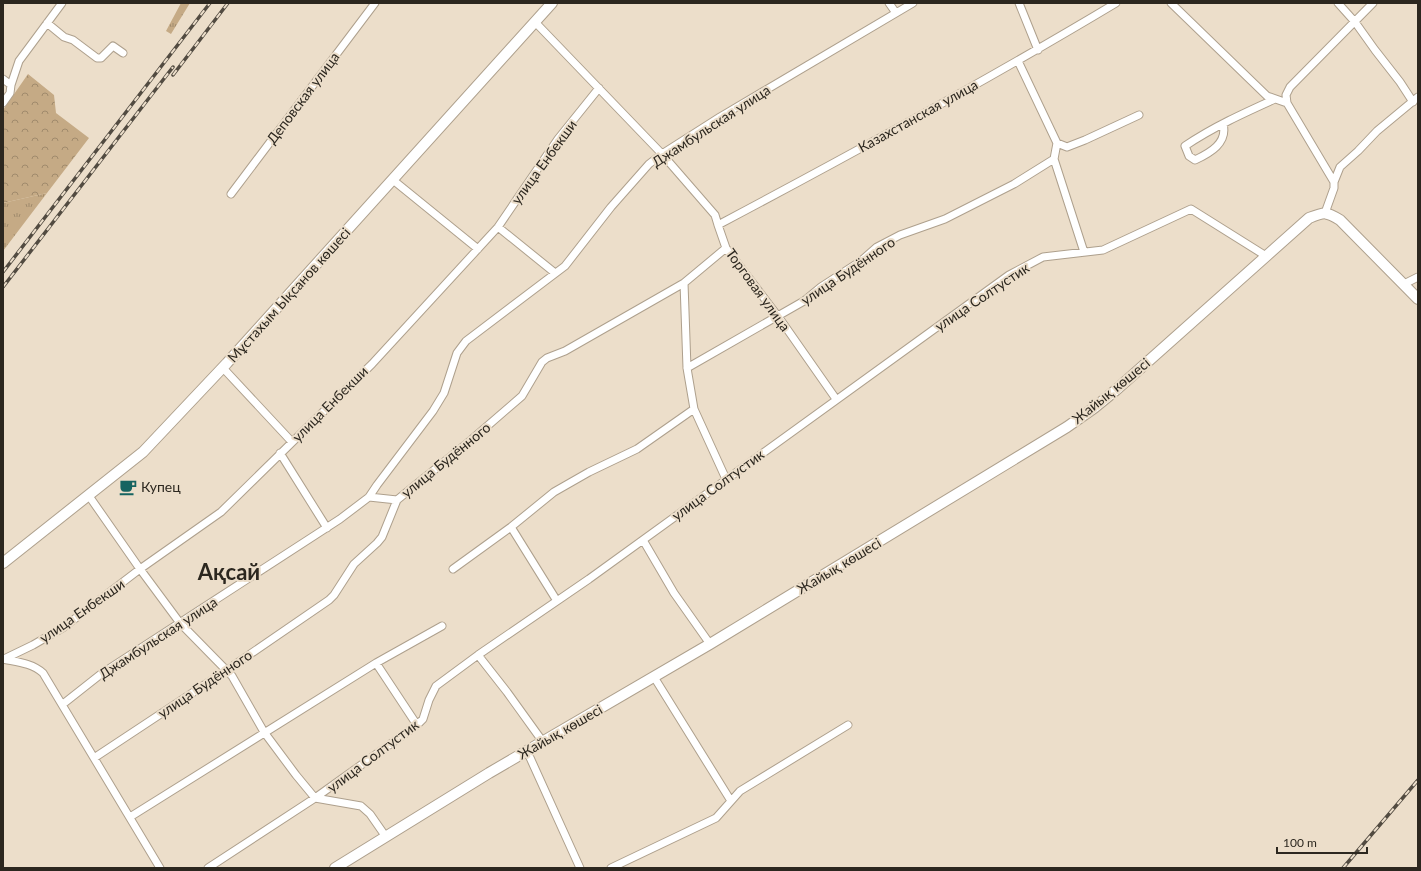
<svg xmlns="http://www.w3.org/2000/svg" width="1421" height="871" viewBox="0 0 1421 871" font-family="Lato,sans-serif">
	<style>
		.grass { fill: url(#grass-tufts) }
		.forest { fill: url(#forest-crowns) }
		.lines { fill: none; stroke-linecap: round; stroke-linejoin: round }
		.street-casing { stroke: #aea08d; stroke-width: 9 }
		.secondary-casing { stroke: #aea08d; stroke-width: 12 }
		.street { stroke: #fff; stroke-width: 7 }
		.secondary { stroke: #fff; stroke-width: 10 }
		.rail-casing { stroke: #524b41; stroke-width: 3.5 }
		.rail { stroke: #ecdeca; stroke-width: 2; stroke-dasharray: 6; stroke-linecap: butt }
		.labels { text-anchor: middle; stroke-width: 4; stroke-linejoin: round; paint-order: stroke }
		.street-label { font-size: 14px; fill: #2c271f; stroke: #ecdeca }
		.poi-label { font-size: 14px; fill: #2c271f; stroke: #ecdeca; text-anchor: start }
		.town-label { font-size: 22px; font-weight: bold; fill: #2c271f; stroke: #ecdeca }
	</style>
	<defs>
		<pattern id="grass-tufts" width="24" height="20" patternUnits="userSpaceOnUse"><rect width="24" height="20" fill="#c5aa85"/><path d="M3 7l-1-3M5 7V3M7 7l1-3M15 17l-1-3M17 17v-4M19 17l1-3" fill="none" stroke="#a08a6c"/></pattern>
		<pattern id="forest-crowns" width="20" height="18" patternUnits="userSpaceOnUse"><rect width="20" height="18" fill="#c5aa85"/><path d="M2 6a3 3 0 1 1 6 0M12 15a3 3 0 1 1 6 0" fill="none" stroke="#a08a6c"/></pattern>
	</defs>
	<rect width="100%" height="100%" fill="#ecdeca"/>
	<!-- grass -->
	<path class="grass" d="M181,3H190L171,34L166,31Z
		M47,193L3,251V203Z"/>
	<!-- forest -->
	<path class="forest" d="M28,74L54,95L56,113L89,138L47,193L3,203V110Z"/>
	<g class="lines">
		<!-- street casing -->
		<g class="street-casing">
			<path id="street" d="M889,3L896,13
				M1019,3L1038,50
				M1171,3L1267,96L1287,103
				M1338,3L1355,22L1375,50L1400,82L1413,102
				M535,22L662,154L715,215L718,225L726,248L780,319L836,399
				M47,23L64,37L73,40L97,58H101L113,46L123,53
				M1018,61L1057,143L1054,159L1084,252
				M3,79L11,85
				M3,103L10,93L11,85L19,61L62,3
				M1223,124C1228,143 1210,153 1195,160L1189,156L1185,146C1213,127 1244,113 1275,99
				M1057,143L1067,147L1085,140L1139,115
				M393,180L478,249
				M1334,182L1340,167L1358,151L1377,131L1418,97
				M231,194L375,3
				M1325,213L1334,188V182L1287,103L1286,95L1290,87L1373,3
				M718,225C852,154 986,81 1116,3
				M498,227L555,273
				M1404,284L1418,277
				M223,368L292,442
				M687,368L804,301L821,287L861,261L877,247L900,235L945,219L1014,184L1054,159
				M280,453L327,528
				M726,479L694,409L687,368L684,283L726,248
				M89,496L140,569L180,623L232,676L264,732L296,775L315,798L361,806L370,814L386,837
				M369,497L397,500
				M511,527L557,601
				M643,540L674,593L710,644
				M453,569L511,527L554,492L589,472L637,449L694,409
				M478,655L507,692L543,742
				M3,659C17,662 32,663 43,673L160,868
				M4,659L33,645L64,627L140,569L221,512L372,364L498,227L558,139L599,88
				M376,663L417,725
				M654,677L731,801
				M63,704L101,674L340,519L369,497L377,485L433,411L444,393L457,353L466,341L565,266L611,207L649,164L662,154L720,117L913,3
				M527,751L580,868
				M94,758L227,670L329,600L334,595L354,564L377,543L382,537L397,500L470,441L522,396L542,362L547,358L565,351L684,283
				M130,817L376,663L442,626
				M208,868L315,798L417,725L423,719L429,700L436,686L478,655L589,579L1009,275L1043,257L1103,250L1191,209L1266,256
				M611,868L716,818L740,791L848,725"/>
		</g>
		<!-- secondary casing -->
		<g class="secondary-casing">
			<path id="secondary" d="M3,563L143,452L227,363L552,3
				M335,868L489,773L710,644L1067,427L1094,408L1116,390L1309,218C1324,212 1326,211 1340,220L1418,299"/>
		</g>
		<!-- street -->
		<use href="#street" class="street"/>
		<!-- secondary -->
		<use href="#secondary" class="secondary"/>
		<!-- rail casing -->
		<g class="rail-casing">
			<path id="rail" d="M173,75L228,3
				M3,272L210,3
				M3,287L173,67
				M1343,868L1418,780"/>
		</g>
		<!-- rail -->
		<use href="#rail" class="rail"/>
	</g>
	<!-- icons -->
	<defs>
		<g id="cafe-bare" transform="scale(1.38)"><path d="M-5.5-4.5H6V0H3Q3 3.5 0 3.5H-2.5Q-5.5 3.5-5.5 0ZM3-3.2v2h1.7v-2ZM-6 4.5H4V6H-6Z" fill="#166461" stroke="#ecdeca" stroke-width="2.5" paint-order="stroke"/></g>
	</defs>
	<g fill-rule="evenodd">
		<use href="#cafe-bare" x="128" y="487"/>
	</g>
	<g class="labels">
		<!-- street labels -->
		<g class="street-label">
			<text transform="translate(303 98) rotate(-53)" y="5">Деповская улица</text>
			<text transform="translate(918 116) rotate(-29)" y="5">Казахстанская улица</text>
			<text transform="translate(711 126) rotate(-33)" y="5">Джамбульская улица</text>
			<text transform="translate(544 162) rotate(-54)" y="5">улица Енбекши</text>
			<text transform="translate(848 271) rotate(-34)" y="5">улица Будённого</text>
			<text transform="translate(758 290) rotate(54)" y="5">Торговая улица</text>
			<text transform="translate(289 295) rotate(-48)" y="5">Мұстахым Ықсанов көшесі</text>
			<text transform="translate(982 297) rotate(-34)" y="5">улица Солтустик</text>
			<text transform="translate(1111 391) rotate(-39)" y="5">Жайық көшесі</text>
			<text transform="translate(330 404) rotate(-45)" y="5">улица Енбекши</text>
			<text transform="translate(446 460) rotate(-39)" y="5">улица Будённого</text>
			<text transform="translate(718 485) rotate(-36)" y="5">улица Солтустик</text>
			<text transform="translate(839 566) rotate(-31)" y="5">Жайық көшесі</text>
			<text transform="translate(82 611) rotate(-35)" y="5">улица Енбекши</text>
			<text transform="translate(158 638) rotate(-33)" y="5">Джамбульская улица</text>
			<text transform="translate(205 684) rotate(-34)" y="5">улица Будённого</text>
			<text transform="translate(560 732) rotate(-30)" y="5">Жайық көшесі</text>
			<text transform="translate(373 756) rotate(-37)" y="5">улица Солтустик</text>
		</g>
		<!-- poi labels -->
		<g class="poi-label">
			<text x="141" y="492">Купец</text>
		</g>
		<!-- town labels -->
		<g class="town-label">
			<text x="229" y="580">Ақсай</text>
		</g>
	</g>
	<!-- border -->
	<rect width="1421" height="871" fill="none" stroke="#2c271f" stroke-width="8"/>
	<!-- scale -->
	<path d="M1277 847v6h90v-6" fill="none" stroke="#2c271f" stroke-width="2"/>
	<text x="1283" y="847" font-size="12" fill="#2c271f" stroke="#ecdeca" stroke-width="3" paint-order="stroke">100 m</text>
</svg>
